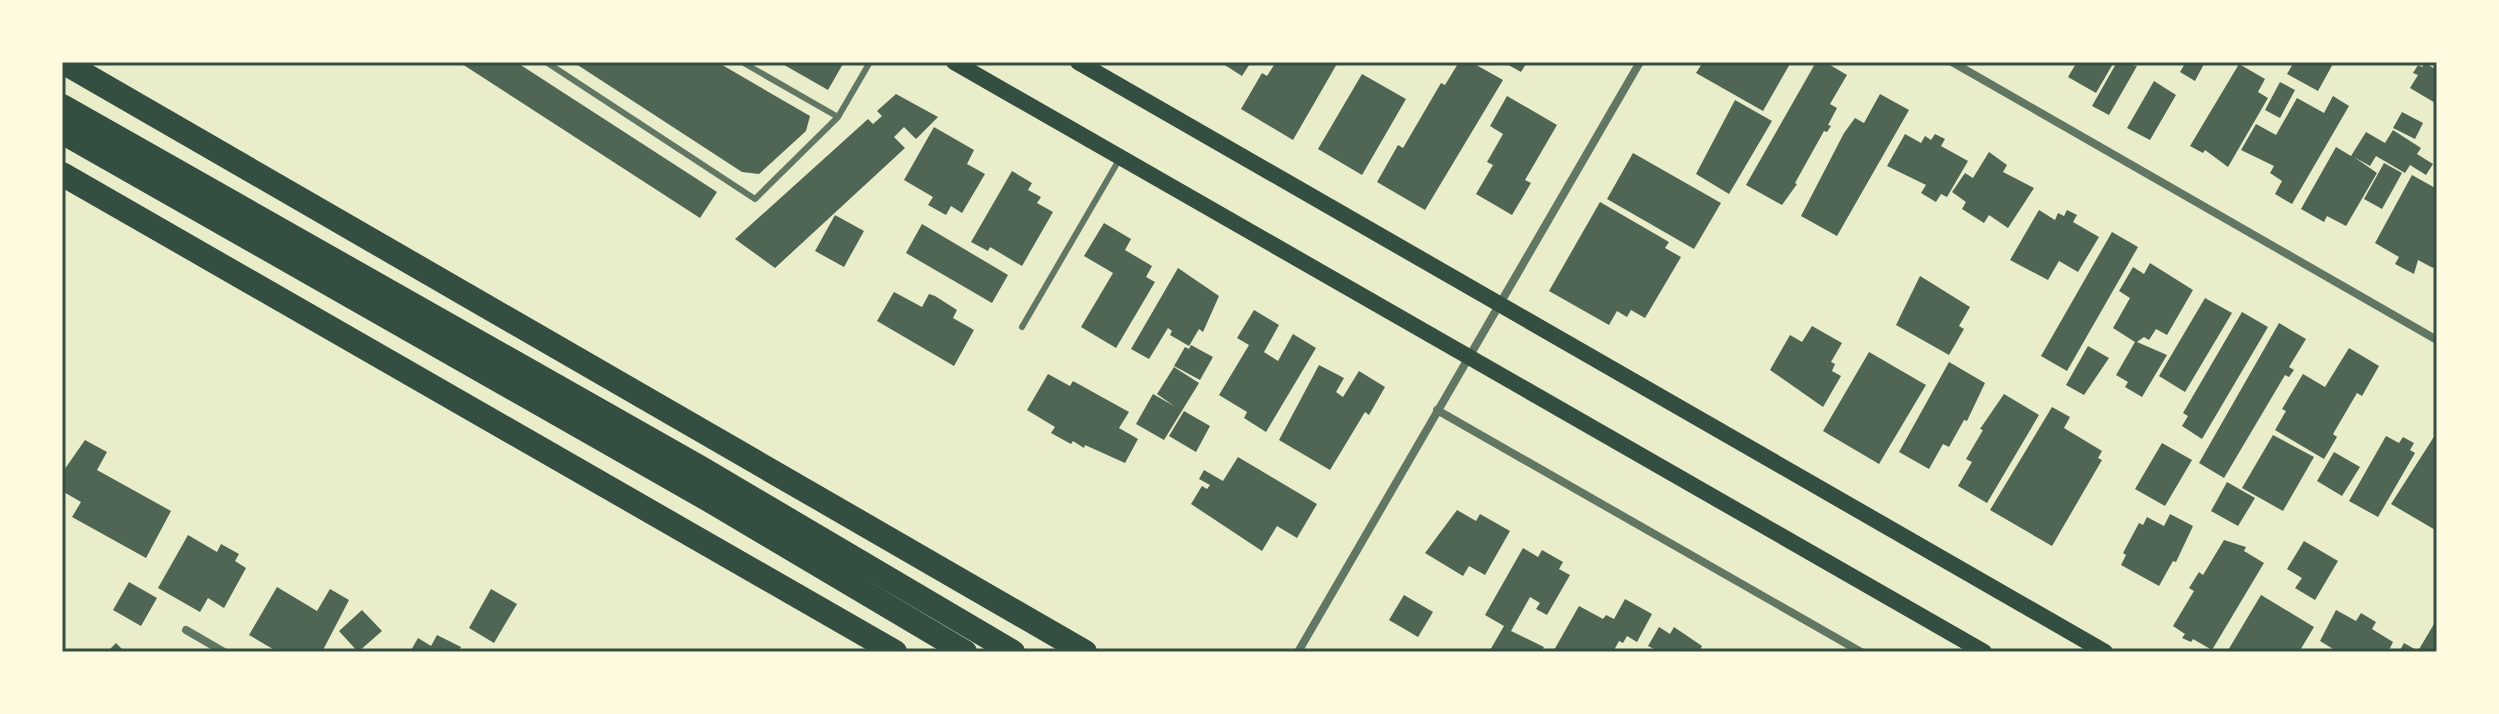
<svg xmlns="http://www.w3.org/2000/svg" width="2499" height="714" viewBox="0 0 2499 714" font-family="Cabin,sans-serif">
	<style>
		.building { fill: #4f6655 }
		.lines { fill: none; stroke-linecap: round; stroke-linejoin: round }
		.service { stroke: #617663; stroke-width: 6 }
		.minor { stroke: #617663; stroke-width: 8 }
		.secondary { stroke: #344e41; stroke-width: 16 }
		.motorway { stroke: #344e41; stroke-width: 24 }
		.neatline { fill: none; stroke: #344e41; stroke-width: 3 }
	</style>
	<rect width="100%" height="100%" fill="#e9edc9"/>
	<!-- building -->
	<path class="building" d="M459,62H516L717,192L700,218Z
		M573,62H717L810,116L806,131L759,174L742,172Z
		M779,62H844L828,90Z
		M1220,62H1251L1242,76Z
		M1276,62H1338L1293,140L1241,109L1262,73L1267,76Z
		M1459,62H1471L1503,80L1425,210L1377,182L1398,145L1403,148L1441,83L1445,85Z
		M1503,62H1527L1521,72Z
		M1703,62H1791L1763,111L1696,73Z
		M1816,62H1825L1847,75L1830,104L1837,108L1828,125L1831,126L1827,132L1824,131L1795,183L1797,184L1782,205L1746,185Z
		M2077,62H2114L2096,93L2068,77Z
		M2117,62L2137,66L2109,115L2092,106Z
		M2186,62H2205L2195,81L2180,72Z
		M2294,62H2334L2318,91L2287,74Z
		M2425,63L2437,70V104L2410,88L2418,75L2413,73L2418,65L2422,67Z
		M2239,64L2265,79L2258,92L2268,98L2228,167L2205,150L2203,153L2190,146Z
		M1362,74L1406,99L1362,175L1318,149Z
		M2154,81L2176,95L2150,140L2127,128Z
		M2280,82L2295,90L2280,118L2265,110Z
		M896,94L938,117L916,139L904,127L894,137L905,148L775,268L735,239L868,119L873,124L882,116L877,111Z
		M1880,94L1909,110L1837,236L1801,216L1844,133L1855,118L1864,123Z
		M1507,96L1557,125L1525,180L1531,183L1512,215L1476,194L1493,165L1487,162L1503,134L1490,126Z
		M2333,96L2349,106L2292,204L2275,194L2282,181L2270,173L2274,166L2241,150L2256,124L2276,135L2297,98L2324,113Z
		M1735,100L1772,121L1729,194L1696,174Z
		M2402,112L2423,123L2415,139L2393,128Z
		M934,127L974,150L967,164L985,174L962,213L951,206L946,215L928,205L933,197L904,180Z
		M2393,130L2421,148L2417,154L2433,164L2426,175L2410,165L2405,173L2376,156L2370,166L2354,157L2377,173L2346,226L2327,216L2324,222L2301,209L2336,147L2351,156L2366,132L2385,143Z
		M1905,134L1921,143L1925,136L1931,140L1935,134L1945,139L1941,146L1968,161L1947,197L1941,194L1936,202L1921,193L1926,185L1887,166Z
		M1989,152L2007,165L2003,172L2034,188L2008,228L1989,215L1984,223L1962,209L1966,202L1952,192L1965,173L1973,178Z
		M1633,153L1721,203L1694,249L1607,199Z
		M2384,163L2402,173L2382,209L2364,199Z
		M1012,171L1032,183L1028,190L1041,197L1037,203L1053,212L1022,266L990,247L988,251L971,242Z
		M2412,175L2437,189V262L2433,268L2418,260L2414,274L2395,264L2399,257L2375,243Z
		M1600,202L1669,242L1665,248L1681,257L1645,318L1631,310L1627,317L1617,311L1609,325L1549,291Z
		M2039,210L2055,220L2058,213L2064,216L2067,210L2077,215L2073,222L2099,237L2078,272L2059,261L2048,280L2010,260Z
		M835,215L864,231L844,267L815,251Z
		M1104,223L1131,239L1125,250L1152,266L1146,277L1155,282L1116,348L1081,327L1113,273L1084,256Z
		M922,224L1008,275L992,303L906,253Z
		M2112,232L2138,247L2067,371L2041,356Z
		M2150,263L2193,290L2167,335L2156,329L2149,340L2144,337L2137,342L2167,355L2142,397L2125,387L2128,382L2116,375L2135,342L2113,328L2130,298L2119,291L2133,267L2144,274Z
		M1178,268L1219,296L1203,332L1199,329L1189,346L1170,335L1172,331L1168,328L1149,359L1131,349Z
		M1920,276L1970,307L1959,326L1964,329L1949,355L1896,325Z
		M894,292L922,307L929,294L935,296L957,310L953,318L974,330L954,366L877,321Z
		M2205,298L2232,313L2185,392L2159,376Z
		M1254,310L1279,325L1264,352L1278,361L1293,334L1316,348L1266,432L1244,418L1247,412L1219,395L1249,345L1237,338Z
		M2242,312L2268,327L2202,439L2182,426L2188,416L2183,413Z
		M2279,323L2306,339L2289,367L2294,370L2289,377L2285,375L2224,478L2199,463Z
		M1812,326L1842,343L1831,362L1835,364L1832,371L1841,376L1823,407L1770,370L1790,335L1802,342Z
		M1191,345L1213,357L1200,380L1174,366L1185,347L1189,349Z
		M2088,346L2109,358L2084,395L2066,385Z
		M2349,348L2379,366L2362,396L2357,393L2333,434L2337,437L2324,459L2275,430L2286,411L2282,409L2303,374L2325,387Z
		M1869,352L1926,385L1879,464L1823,431Z
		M1949,362L1985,383L1967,421L1964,420L1949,447L1943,444L1929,469L1899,452Z
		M1319,365L1344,378L1336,392L1343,397L1359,371L1385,387L1369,415L1365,412L1330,470L1279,440Z
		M1174,367L1199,383L1164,440L1136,424L1153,394L1174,406L1157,394Z
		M1048,374L1070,386L1073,381L1129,412L1119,428L1138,439L1125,463L1085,445L1084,448L1073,441L1071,444L1051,433L1055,427L1027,410Z
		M2004,394L2039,415L1987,503L1958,486L1972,462L1966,459L1983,430L1980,429Z
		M2052,407L2070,417L2064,428L2102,451L2098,458L2102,460L2052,546L1990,510Z
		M1184,411L1210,426L1196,452L1169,436Z
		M2437,432V531L2391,504Z
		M2273,435L2314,457L2283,511L2242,488Z
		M2386,436L2399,443L2403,437L2414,443L2410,450L2415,453L2378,517L2349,501Z
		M85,440L107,452L97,470L171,511L146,558L72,517L81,502L62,491V473Z
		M2162,443L2192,460L2165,506L2135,489Z
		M2334,452L2360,467L2342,496L2317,481Z
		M1238,457L1317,504L1297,538L1277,526L1262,551L1191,504L1202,486L1207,489L1210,485L1199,479L1204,470L1223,481Z
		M2227,482L2255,498L2238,526L2211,511Z
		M1457,510L1476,521L1480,514L1510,531L1485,575L1469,566L1463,576L1425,553Z
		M2170,514L2193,526L2176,562L2173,561L2159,586L2121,565L2126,555L2123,553L2139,523L2143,525L2147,517L2164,526Z
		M188,535L217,552L221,544L239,554L235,561L246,568L224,608L208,598L200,612L158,588Z
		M2224,540L2246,547L2244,551L2264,563L2212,650L2193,639L2191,642L2182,638L2185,634L2173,626L2194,591L2189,588L2199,572L2203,575Z
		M2304,541L2338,561L2315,600L2295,588L2302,578L2287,569Z
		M1523,548L1538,557L1542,550L1563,562L1559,569L1570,575L1547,615L1536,609L1540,603L1530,597L1511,631L1544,647L1541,652H1489L1504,626L1485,615Z
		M129,582L157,598L141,626L113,610Z
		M277,587L317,611L330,589L349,600L322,652H278L249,635Z
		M491,589L517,604L494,643L469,628Z
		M1404,595L1433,612L1418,637L1389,620Z
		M2261,595L2314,627L2299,652H2227Z
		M1625,599L1652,614L1637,642L1627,636L1623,643L1619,641L1613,652H1553L1579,606L1603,619L1606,615L1614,619Z
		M362,610L382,631L358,652L339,631Z
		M2336,610L2356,621L2361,613L2376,622L2372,629L2393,642L2388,652H2338L2320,641Z
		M2437,619V652H2399L2404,643L2418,651Z
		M1659,627L1670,634L1674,627L1702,646L1699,652H1652L1654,649L1648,646Z
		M437,635L461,647L458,652H410L418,638L431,646Z
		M116,643L125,652H107Z"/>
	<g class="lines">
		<!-- service -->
		<path class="service" d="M546,62L755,199L838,117L870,62
			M742,62L838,117
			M1022,327L1119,160"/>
		<!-- minor -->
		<path class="minor" d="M1952,62L2437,340
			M1437,410L1861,652
			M186,630L224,652
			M1298,652L1640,62"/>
		<!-- secondary -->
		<path class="secondary" d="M954,62L1984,652
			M1078,62L2105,652"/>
		<!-- motorway -->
		<path class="motorway" d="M63,62L1085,652
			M62,106L701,468L1013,652
			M62,132L714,503L965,652
			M62,174L895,652"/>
	</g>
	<!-- border -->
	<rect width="2499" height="714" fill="none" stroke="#fefae0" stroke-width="128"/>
	<rect x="64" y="64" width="2371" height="586" class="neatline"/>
</svg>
